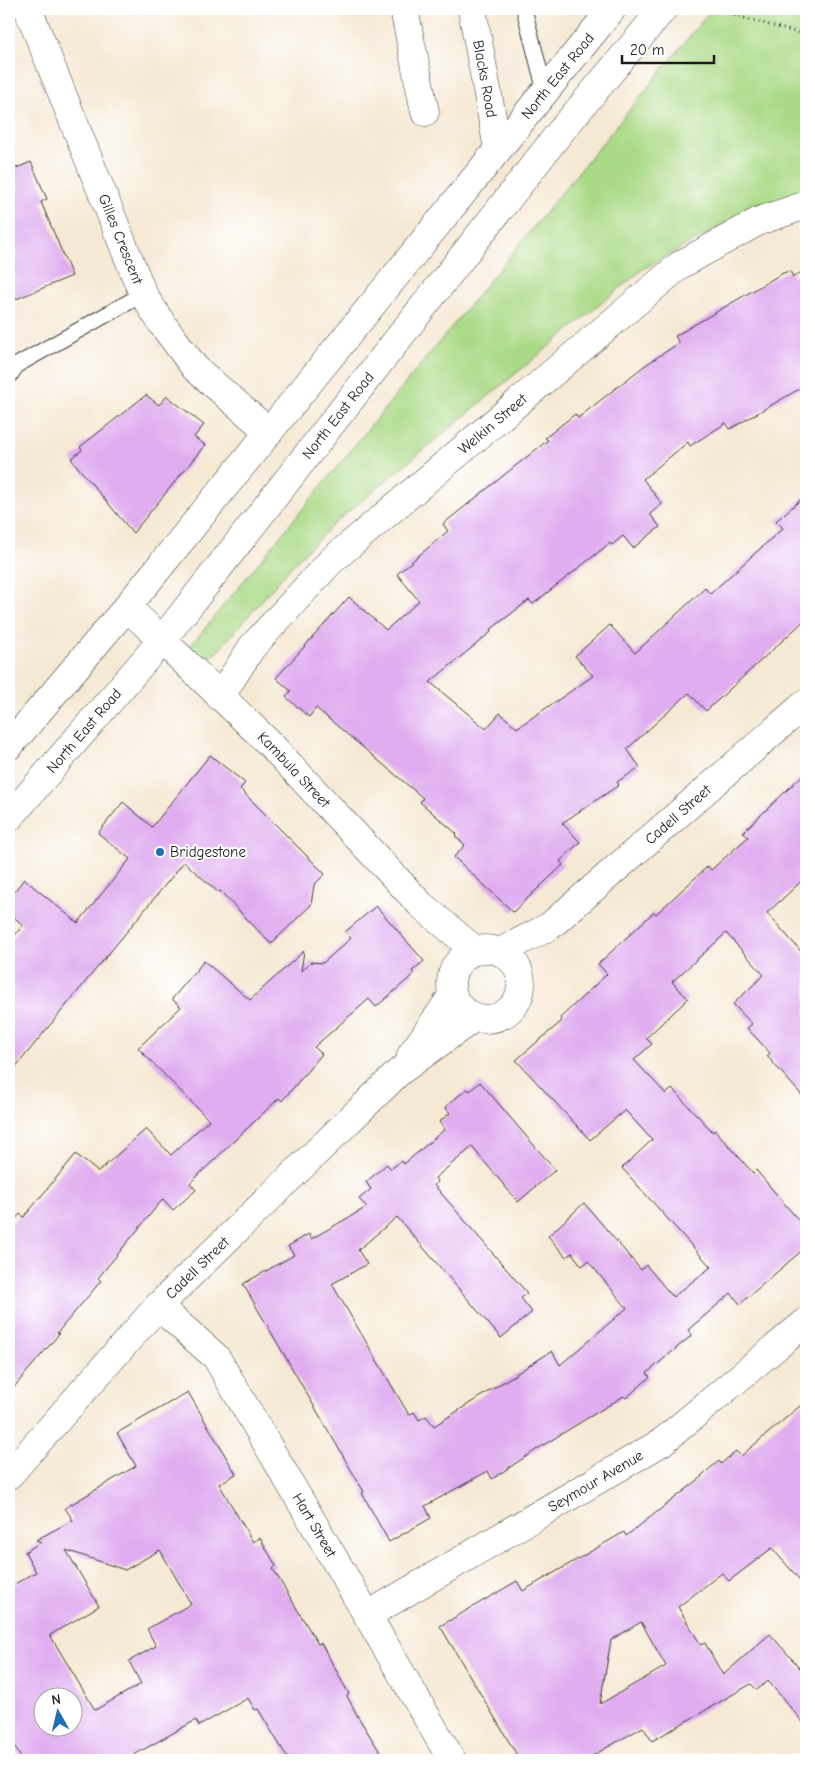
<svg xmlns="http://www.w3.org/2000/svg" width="815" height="1769" viewBox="0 0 815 1769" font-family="'Comic Neue',sans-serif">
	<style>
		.green { fill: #abda87; stroke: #647b52 }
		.building { fill: #e0adf0; fill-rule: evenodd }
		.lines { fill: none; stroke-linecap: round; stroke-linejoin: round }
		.service-casing { stroke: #3d3b38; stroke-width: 17 }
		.minor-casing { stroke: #3d3b38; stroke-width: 29 }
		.trunk-casing { stroke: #3d3b38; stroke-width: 29 }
		.path { stroke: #3d3b38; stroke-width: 3; stroke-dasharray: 1 4; stroke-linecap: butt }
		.service { stroke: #fff; stroke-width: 15 }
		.minor { stroke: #fff; stroke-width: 28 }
		.trunk { stroke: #fff; stroke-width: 28 }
		.poi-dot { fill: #1f6fb2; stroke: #fff; stroke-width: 2 }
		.labels { text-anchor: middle; stroke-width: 4; stroke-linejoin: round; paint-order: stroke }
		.street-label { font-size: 15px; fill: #1c1c1c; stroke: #fff }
		.poi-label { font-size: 15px; fill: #1c1c1c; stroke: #fff; text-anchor: start }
	</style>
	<rect width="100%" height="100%" fill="#fff"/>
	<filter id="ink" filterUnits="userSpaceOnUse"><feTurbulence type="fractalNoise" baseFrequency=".02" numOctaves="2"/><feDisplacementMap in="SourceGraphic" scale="10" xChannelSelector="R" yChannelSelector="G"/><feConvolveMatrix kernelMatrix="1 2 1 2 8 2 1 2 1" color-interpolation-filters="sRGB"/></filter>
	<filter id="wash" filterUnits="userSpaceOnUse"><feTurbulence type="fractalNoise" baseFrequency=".0096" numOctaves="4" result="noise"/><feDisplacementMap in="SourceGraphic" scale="20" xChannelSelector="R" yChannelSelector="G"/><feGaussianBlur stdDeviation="1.12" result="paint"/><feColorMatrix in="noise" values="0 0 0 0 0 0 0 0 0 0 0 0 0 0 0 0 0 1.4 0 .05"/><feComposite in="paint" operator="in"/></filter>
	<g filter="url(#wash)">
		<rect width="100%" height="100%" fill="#f6e9d4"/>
		<!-- green -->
		<path class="green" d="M712,9H806V191L741,215L643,269L337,521L298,559L218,651L212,656L199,658L188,649Z"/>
		<g id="blocks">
			<!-- building -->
			<path class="building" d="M31,162L47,199L41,202L72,276L9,302V171Z
				M806,270V385L730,429L726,423L690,446L688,442L643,479L662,504L650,514L660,527L633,548L623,536L612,545L610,543L533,604L529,600L490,630L491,632L430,682L486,729L500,713L517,728L593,676L575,656L610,625L635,653L705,588L710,594L783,528L776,521L806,495V619L706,711L689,693L627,749L640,767L617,782L619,785L562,823L580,842L560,861L563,865L513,912L454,857L465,845L455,836L457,834L420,802L423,798L316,708L309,717L286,697L291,691L276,678L349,597L386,630L419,601L397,574L448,531L443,524L548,440L545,438L575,414L578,418L644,366L679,343L675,336L783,273L790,271L793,277Z
				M146,395L159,405L167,396L204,425L194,437L205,445L133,533L71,459L82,450L80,447Z
				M210,755L245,783L240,789L325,874L314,885L311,905L271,944L220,891L218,892L184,862L9,1075V943L23,925L9,913V898L24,879L78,923L130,859L98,833L123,802L152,827Z
				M806,772V877L767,913L806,957V1100L767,1056L770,1053L747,1028L752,1024L733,1004L764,975L726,933L672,982L688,999L646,1038L652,1044L634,1060L666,1094L672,1089L713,1132L715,1130L753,1173L756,1170L806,1229V1247L740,1304L731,1293L688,1330L692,1335L647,1373L650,1377L626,1398L624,1396L545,1444L492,1479L488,1471L425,1506L431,1518L389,1542L362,1493L364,1492L243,1284L294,1255L288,1246L309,1234L311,1239L367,1207L359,1199L371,1189L366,1182L387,1164L391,1169L401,1161L404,1164L445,1129L439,1122L450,1113L445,1107L467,1089L470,1091L480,1082L555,1170L518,1202L472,1147L435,1178L438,1182L434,1185L527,1293L521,1298L532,1312L501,1338L397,1217L358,1250L367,1264L332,1284L409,1415L414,1412L419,1420L426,1416L434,1426L552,1351L560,1365L627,1308L588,1261L582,1266L572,1253L566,1257L548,1236L584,1203L641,1270L646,1265L673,1297L711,1267L622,1168L652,1140L625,1110L590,1140L516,1060L562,1021L560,1018L607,974L598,964L654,912L656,914L708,866L711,870L748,837L743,832Z
				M376,906L424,961L412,971L414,974L376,1007L369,999L314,1047L322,1054L282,1101L279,1098L190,1183L196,1190L173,1210L163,1199L98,1278L101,1281L57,1333L59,1334L9,1393V1227L20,1214L24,1217L76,1154L98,1172L146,1129L171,1155L209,1120L138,1048L181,1007L172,999L204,961L250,1000L304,951L301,971L311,962L323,963L351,938L345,932Z
				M188,1392L236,1474L219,1484L253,1542L260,1538L276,1566L273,1569L318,1644L321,1643L349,1694L347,1696L357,1715L385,1760H289L258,1709L255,1710L248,1698L199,1726L196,1720L125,1760H22L9,1736V1587L36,1572L25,1552L41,1542L36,1540L73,1520L65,1508L136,1466L117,1433ZM66,1550L125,1570L160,1550L191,1604L147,1629L156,1646L129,1661L141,1684L95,1710L50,1635L99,1606ZM42,1696H72V1726H42Z
				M806,1401V1587L772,1548L729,1581L722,1573L678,1607L701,1645L705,1643L723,1675L770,1634L806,1675V1726L768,1681L757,1690L751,1684L652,1741L643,1727L585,1760H520L440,1626L517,1581L523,1591L624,1532L626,1536L702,1477L701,1476L719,1461L721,1464L736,1451L741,1456ZM641,1622L666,1666L600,1704L611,1640Z"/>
		</g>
	</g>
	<g filter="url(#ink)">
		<use href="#blocks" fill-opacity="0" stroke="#3d3b38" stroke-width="1"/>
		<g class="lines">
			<!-- service casing -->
			<g class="service-casing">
				<path id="service" d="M524,9L545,91
					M9,377L17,365L143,294"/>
			</g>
			<!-- minor casing -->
			<g class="minor-casing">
				<g id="minor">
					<path id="s1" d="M28,9L143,294L163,325L195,368L268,431"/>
					<path d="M404,9L425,112"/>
					<path id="s2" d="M472,9L498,149"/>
					<path id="s3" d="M162,640L270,744L420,904L476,951"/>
					<path id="s4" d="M220,697L252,647L331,561L680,265L759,221L806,205"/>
					<circle cx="486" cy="984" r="35"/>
					<path id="s5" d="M500,952L550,926L806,703"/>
					<path d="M411,1055L453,995"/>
					<path id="s6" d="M158,1306L216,1357L452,1760"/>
					<path id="s7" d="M9,1475L158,1306L399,1072L475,1017"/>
					<path id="s8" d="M368,1615L662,1442L806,1322"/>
				</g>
			</g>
			<!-- trunk casing -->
			<g class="trunk-casing">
				<g id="trunk">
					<path d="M127,607L162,640"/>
					<path id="s9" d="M9,746L127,607L612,9"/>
					<path id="s10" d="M9,818L162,640L561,131L663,9"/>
				</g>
			</g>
			<!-- path -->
			<path class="path" d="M721,9L733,15L806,35"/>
			<!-- service -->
			<use href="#service" class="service"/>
			<!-- minor -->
			<use href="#minor" class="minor"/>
			<!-- trunk -->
			<use href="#trunk" class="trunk"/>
		</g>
	</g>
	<!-- markers -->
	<circle class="poi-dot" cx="160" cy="852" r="5"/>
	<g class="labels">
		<!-- street labels -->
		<g class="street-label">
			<text dy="5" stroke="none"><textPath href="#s9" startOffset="866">North East Road</textPath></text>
			<text dy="5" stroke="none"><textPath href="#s2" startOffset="71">Blacks Road</textPath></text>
			<text dy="5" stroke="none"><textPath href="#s1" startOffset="248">Gilles Crescent</textPath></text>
			<text dy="5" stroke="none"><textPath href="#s10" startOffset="520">North East Road</textPath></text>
			<text dy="5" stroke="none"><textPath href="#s4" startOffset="388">Welkin Street</textPath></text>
			<text dy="5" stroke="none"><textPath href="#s10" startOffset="115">North East Road</textPath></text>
			<text dy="5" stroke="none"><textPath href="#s3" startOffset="185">Kambula Street</textPath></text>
			<text dy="5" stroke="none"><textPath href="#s5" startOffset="226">Cadell Street</textPath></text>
			<text dy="5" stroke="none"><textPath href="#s7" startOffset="280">Cadell Street</textPath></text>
			<text dy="5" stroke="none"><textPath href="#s8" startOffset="264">Seymour Avenue</textPath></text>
			<text dy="5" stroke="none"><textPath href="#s6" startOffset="272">Hart Street</textPath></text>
		</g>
		<!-- poi labels -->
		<g class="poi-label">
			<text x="170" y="857">Bridgestone</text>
		</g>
	</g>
	<!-- margin -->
	<rect width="815" height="1769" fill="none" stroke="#fff" stroke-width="30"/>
	<!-- north arrow -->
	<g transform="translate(58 1712) rotate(352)"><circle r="24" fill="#ffffff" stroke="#a4a4a4"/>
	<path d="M0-4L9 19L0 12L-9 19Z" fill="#1f6fb2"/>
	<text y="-8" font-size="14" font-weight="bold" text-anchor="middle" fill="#1c1c1c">N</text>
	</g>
	<!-- scale -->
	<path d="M622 55v8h92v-8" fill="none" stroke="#1c1c1c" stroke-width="2.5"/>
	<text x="630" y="55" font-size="15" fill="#1c1c1c" stroke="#ffffff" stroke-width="4" paint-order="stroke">20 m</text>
</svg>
